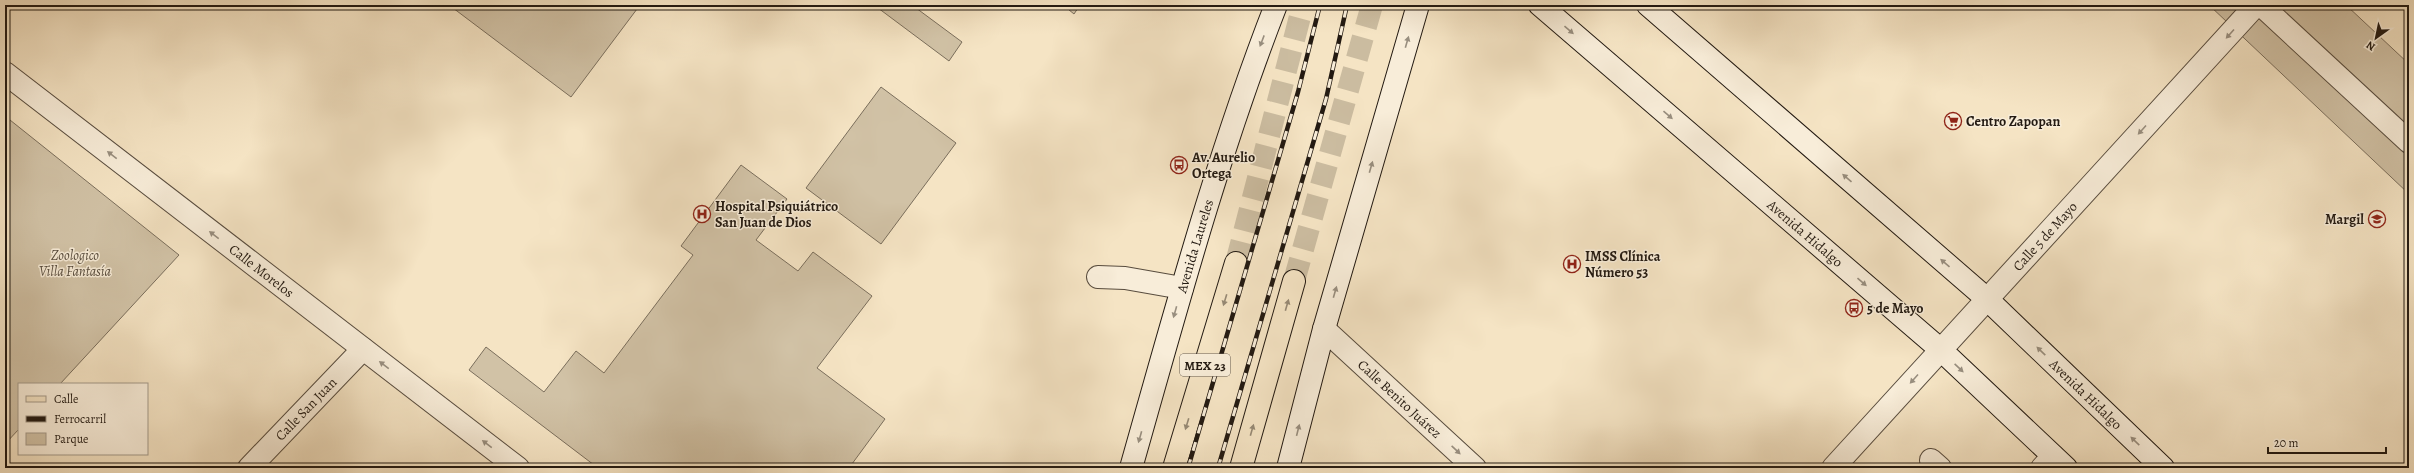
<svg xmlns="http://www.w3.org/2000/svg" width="2414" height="473" viewBox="0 0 2414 473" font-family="Alegreya,serif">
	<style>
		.green { fill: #d1c2a6; stroke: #7a6e5c }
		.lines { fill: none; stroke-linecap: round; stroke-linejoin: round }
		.primary-tunnel { stroke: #cbbca0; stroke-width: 22; stroke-dasharray: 22 11; stroke-linecap: butt }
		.lane-casing { stroke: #584c3e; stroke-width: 24 }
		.street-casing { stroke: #584c3e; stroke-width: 24 }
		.secondary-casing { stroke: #231a12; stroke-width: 24 }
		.primary-casing { stroke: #231a12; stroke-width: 24 }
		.lane { stroke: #f8edd9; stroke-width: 22 }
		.street { stroke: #f8edd9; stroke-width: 22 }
		.secondary { stroke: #f8edd9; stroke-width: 22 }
		.primary { stroke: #f5e4c4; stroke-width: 22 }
		.rail-casing { stroke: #231a12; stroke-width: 4.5 }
		.rail { stroke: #f8edd9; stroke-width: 3; stroke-dasharray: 9; stroke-linecap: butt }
		.oneway { fill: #988e7f }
		.oneway2 { fill: #968974 }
		.labels { text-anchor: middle; stroke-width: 3; stroke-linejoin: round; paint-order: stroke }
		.shield { fill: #f8edd9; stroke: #63594e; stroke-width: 1 }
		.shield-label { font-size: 13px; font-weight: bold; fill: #231a12 }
		.poi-label { font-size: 14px; font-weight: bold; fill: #231a12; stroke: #f8edd9; text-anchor: start }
		.street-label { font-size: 14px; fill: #231a12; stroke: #f8edd9 }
		.park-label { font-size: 14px; font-style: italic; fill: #574c3e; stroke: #f8edd9 }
	</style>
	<rect width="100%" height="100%" fill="#f5e4c4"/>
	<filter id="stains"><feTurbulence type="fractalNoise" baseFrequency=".005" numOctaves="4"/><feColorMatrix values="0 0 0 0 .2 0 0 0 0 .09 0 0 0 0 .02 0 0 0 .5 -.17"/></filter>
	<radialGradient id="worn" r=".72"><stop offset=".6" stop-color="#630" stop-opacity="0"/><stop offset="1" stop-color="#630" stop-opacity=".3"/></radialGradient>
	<!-- green -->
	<path class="green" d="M449,5H640L571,97Z
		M874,5H912L962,42L949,61Z
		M1063,5H1080L1074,14Z
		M2209,5H2346L2409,64V194Z
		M881,87L956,143L881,244L806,188Z
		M5,116L179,255L60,384H19V429L5,444Z
		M741,165L787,199L756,240L798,271L813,252L872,296L817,368L885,419L849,468H598L469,370L486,347L544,392L576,351L604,373L693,255L681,246Z"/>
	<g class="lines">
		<!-- primary-tunnel -->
		<path class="primary-tunnel" d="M1236,263L1303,5
			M1294,281L1372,5"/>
		<!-- lane casing -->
		<g class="lane-casing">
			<path id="lane" d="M1098,277L1125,278L1182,288
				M1931,460L1940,468
				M2042,468L2053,456"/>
		</g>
		<!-- street casing -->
		<g class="street-casing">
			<g id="street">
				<path d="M2261,5L2409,142"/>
				<path id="s1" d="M5,73L518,468"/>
				<path id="s2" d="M1324,329L1475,468"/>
				<path id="s3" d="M249,468L363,349"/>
				<path id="s4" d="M1833,468L2256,5"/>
			</g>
		</g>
		<!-- secondary casing -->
		<g class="secondary-casing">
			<g id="secondary">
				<path id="s5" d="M1540,5L1941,350L2066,468"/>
				<path id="s6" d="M1648,5L1987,299L2163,468"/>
				<path id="s7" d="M1131,468C1175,313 1217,156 1276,5"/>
				<path d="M1288,468L1324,329L1418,5"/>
			</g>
		</g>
		<!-- primary casing -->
		<g class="primary-casing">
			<path id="primary" d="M1174,468L1236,263
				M1241,468L1294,281"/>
		</g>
		<!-- lane -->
		<use href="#lane" class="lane"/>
		<!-- street -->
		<use href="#street" class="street"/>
		<!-- secondary -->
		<use href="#secondary" class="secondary"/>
		<!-- primary -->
		<use href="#primary" class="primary"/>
		<!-- rail casing -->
		<g class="rail-casing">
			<path id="rail" d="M1188,468L1298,92L1320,5
				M1218,468L1326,99L1347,5"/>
		</g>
		<!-- rail -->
		<use href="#rail" class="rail"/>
	</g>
	<!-- one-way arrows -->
	<defs><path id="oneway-solid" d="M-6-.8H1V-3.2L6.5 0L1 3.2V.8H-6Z"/></defs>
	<g class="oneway">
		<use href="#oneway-solid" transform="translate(1569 30) rotate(41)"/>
		<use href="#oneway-solid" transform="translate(2230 34) rotate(132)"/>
		<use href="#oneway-solid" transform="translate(1262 41) rotate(111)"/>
		<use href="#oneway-solid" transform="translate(1407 42) rotate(-74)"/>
		<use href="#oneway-solid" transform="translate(1668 115) rotate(41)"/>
		<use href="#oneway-solid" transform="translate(2142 130) rotate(132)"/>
		<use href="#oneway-solid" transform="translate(112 155) rotate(-142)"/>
		<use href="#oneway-solid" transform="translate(1371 167) rotate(-74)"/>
		<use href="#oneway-solid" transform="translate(1847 178) rotate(-139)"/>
		<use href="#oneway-solid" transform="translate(214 235) rotate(-142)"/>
		<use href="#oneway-solid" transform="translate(1945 263) rotate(-139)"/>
		<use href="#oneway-solid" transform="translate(1862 282) rotate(41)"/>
		<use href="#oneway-solid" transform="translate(1335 292) rotate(-74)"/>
		<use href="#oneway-solid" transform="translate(1175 312) rotate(106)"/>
		<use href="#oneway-solid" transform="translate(2041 351) rotate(-136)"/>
		<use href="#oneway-solid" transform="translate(384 365) rotate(-143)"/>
		<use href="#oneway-solid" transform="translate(1959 368) rotate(43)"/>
		<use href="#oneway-solid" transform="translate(1914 379) rotate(132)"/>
		<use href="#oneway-solid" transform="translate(1298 430) rotate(-76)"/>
		<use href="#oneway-solid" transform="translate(1140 437) rotate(106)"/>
		<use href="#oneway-solid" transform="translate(2135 441) rotate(-136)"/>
		<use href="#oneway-solid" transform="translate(487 444) rotate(-143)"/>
		<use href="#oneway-solid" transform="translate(1456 450) rotate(43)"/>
	</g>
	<g class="oneway2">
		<use href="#oneway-solid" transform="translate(1225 300) rotate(107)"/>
		<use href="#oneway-solid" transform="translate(1287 305) rotate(-74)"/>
		<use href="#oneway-solid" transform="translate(1187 424) rotate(107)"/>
		<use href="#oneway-solid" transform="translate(1252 430) rotate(-74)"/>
	</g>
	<!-- icons -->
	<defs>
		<g id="supermarket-ring" transform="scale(0.9)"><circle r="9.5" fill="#f8edd9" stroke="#8f2418" stroke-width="1.5"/><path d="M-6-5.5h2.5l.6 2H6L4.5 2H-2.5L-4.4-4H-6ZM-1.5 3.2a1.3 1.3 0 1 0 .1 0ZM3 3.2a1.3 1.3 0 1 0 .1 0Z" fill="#8f2418"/></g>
		<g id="bus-ring" transform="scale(0.9)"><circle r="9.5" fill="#f8edd9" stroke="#8f2418" stroke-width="1.5"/><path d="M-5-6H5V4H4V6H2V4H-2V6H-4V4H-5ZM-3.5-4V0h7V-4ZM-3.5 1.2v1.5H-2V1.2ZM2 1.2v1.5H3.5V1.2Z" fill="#8f2418"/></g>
		<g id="hospital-ring" transform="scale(0.9)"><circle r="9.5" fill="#f8edd9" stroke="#8f2418" stroke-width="1.5"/><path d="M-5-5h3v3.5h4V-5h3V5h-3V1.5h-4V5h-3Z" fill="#8f2418"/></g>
		<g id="school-ring" transform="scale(0.9)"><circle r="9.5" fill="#f8edd9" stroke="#8f2418" stroke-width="1.5"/><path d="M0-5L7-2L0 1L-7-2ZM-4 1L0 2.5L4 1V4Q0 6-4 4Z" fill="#8f2418"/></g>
	</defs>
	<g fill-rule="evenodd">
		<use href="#supermarket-ring" x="1953" y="121"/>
		<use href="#bus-ring" x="1179" y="165"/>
		<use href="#hospital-ring" x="702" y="214"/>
		<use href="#school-ring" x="2377" y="219"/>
		<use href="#hospital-ring" x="1572" y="264"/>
		<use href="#bus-ring" x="1854" y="308"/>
	</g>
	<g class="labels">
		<!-- shield labels -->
		<rect class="shield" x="1180" y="354" width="50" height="22" rx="3"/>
		<g class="shield-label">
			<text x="1205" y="370">MEX 23</text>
		</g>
		<!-- poi labels -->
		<g class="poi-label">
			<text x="1966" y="126">Centro Zapopan</text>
			<text x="1192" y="162">Av. Aurelio<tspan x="1192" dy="16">Ortega</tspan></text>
			<text x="715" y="211">Hospital Psiquiátrico<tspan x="715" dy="16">San Juan de Dios</tspan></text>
			<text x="2364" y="224" text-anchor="end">Margil</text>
			<text x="1585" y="261">IMSS Clínica<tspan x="1585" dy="16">Número 53</tspan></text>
			<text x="1867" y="313">5 de Mayo</text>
		</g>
		<!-- street labels -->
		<g class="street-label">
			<text dy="5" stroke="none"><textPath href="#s5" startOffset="350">Avenida Hidalgo</textPath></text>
			<text dy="5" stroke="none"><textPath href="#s4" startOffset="314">Calle 5 de Mayo</textPath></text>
			<text dy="5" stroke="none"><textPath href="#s7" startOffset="231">Avenida Laureles</textPath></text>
			<text dy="5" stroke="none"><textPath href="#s1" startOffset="324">Calle Morelos</textPath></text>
			<text dy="5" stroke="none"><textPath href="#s6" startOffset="586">Avenida Hidalgo</textPath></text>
			<text dy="5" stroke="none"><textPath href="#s2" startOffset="103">Calle Benito Juárez</textPath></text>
			<text dy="5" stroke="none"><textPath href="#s3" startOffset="82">Calle San Juan</textPath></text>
		</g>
		<!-- park labels -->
		<g class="park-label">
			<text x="75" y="260">Zoologico<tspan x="75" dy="16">Villa Fantasía</tspan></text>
		</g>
	</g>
	<!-- margin -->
	<rect width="2414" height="473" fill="none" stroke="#f5e4c4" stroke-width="20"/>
	<rect x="6" y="6" width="2402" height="461" fill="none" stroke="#231a12" stroke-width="2"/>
	<rect x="10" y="10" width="2394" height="453" fill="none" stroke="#231a12"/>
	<!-- legend -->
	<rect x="18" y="383" width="130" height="72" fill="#f8edd9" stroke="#a39989"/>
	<rect x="26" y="396" width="20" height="6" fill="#f5e4c4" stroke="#a39989"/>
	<text x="54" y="403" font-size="12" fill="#231a12">Calle</text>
	<rect x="26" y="416" width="20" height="6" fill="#231a12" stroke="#a39989"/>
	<text x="54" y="423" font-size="12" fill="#231a12">Ferrocarril</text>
	<rect x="26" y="433" width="20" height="12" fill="#d1c2a6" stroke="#a39989"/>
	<text x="54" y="443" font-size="12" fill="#231a12">Parque</text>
	<!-- north arrow -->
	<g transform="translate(2376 38) rotate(213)" stroke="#f8edd9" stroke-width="3" paint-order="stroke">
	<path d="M0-3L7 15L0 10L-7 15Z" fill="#231a12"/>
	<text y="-6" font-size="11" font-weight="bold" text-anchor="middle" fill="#231a12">N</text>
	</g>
	<!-- scale -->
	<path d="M2268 447v6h118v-6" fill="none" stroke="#231a12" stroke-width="2"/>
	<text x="2274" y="447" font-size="12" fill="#231a12" stroke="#f8edd9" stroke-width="3" paint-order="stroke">20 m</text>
	<rect width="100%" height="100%" filter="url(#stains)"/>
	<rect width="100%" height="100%" fill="url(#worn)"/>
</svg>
